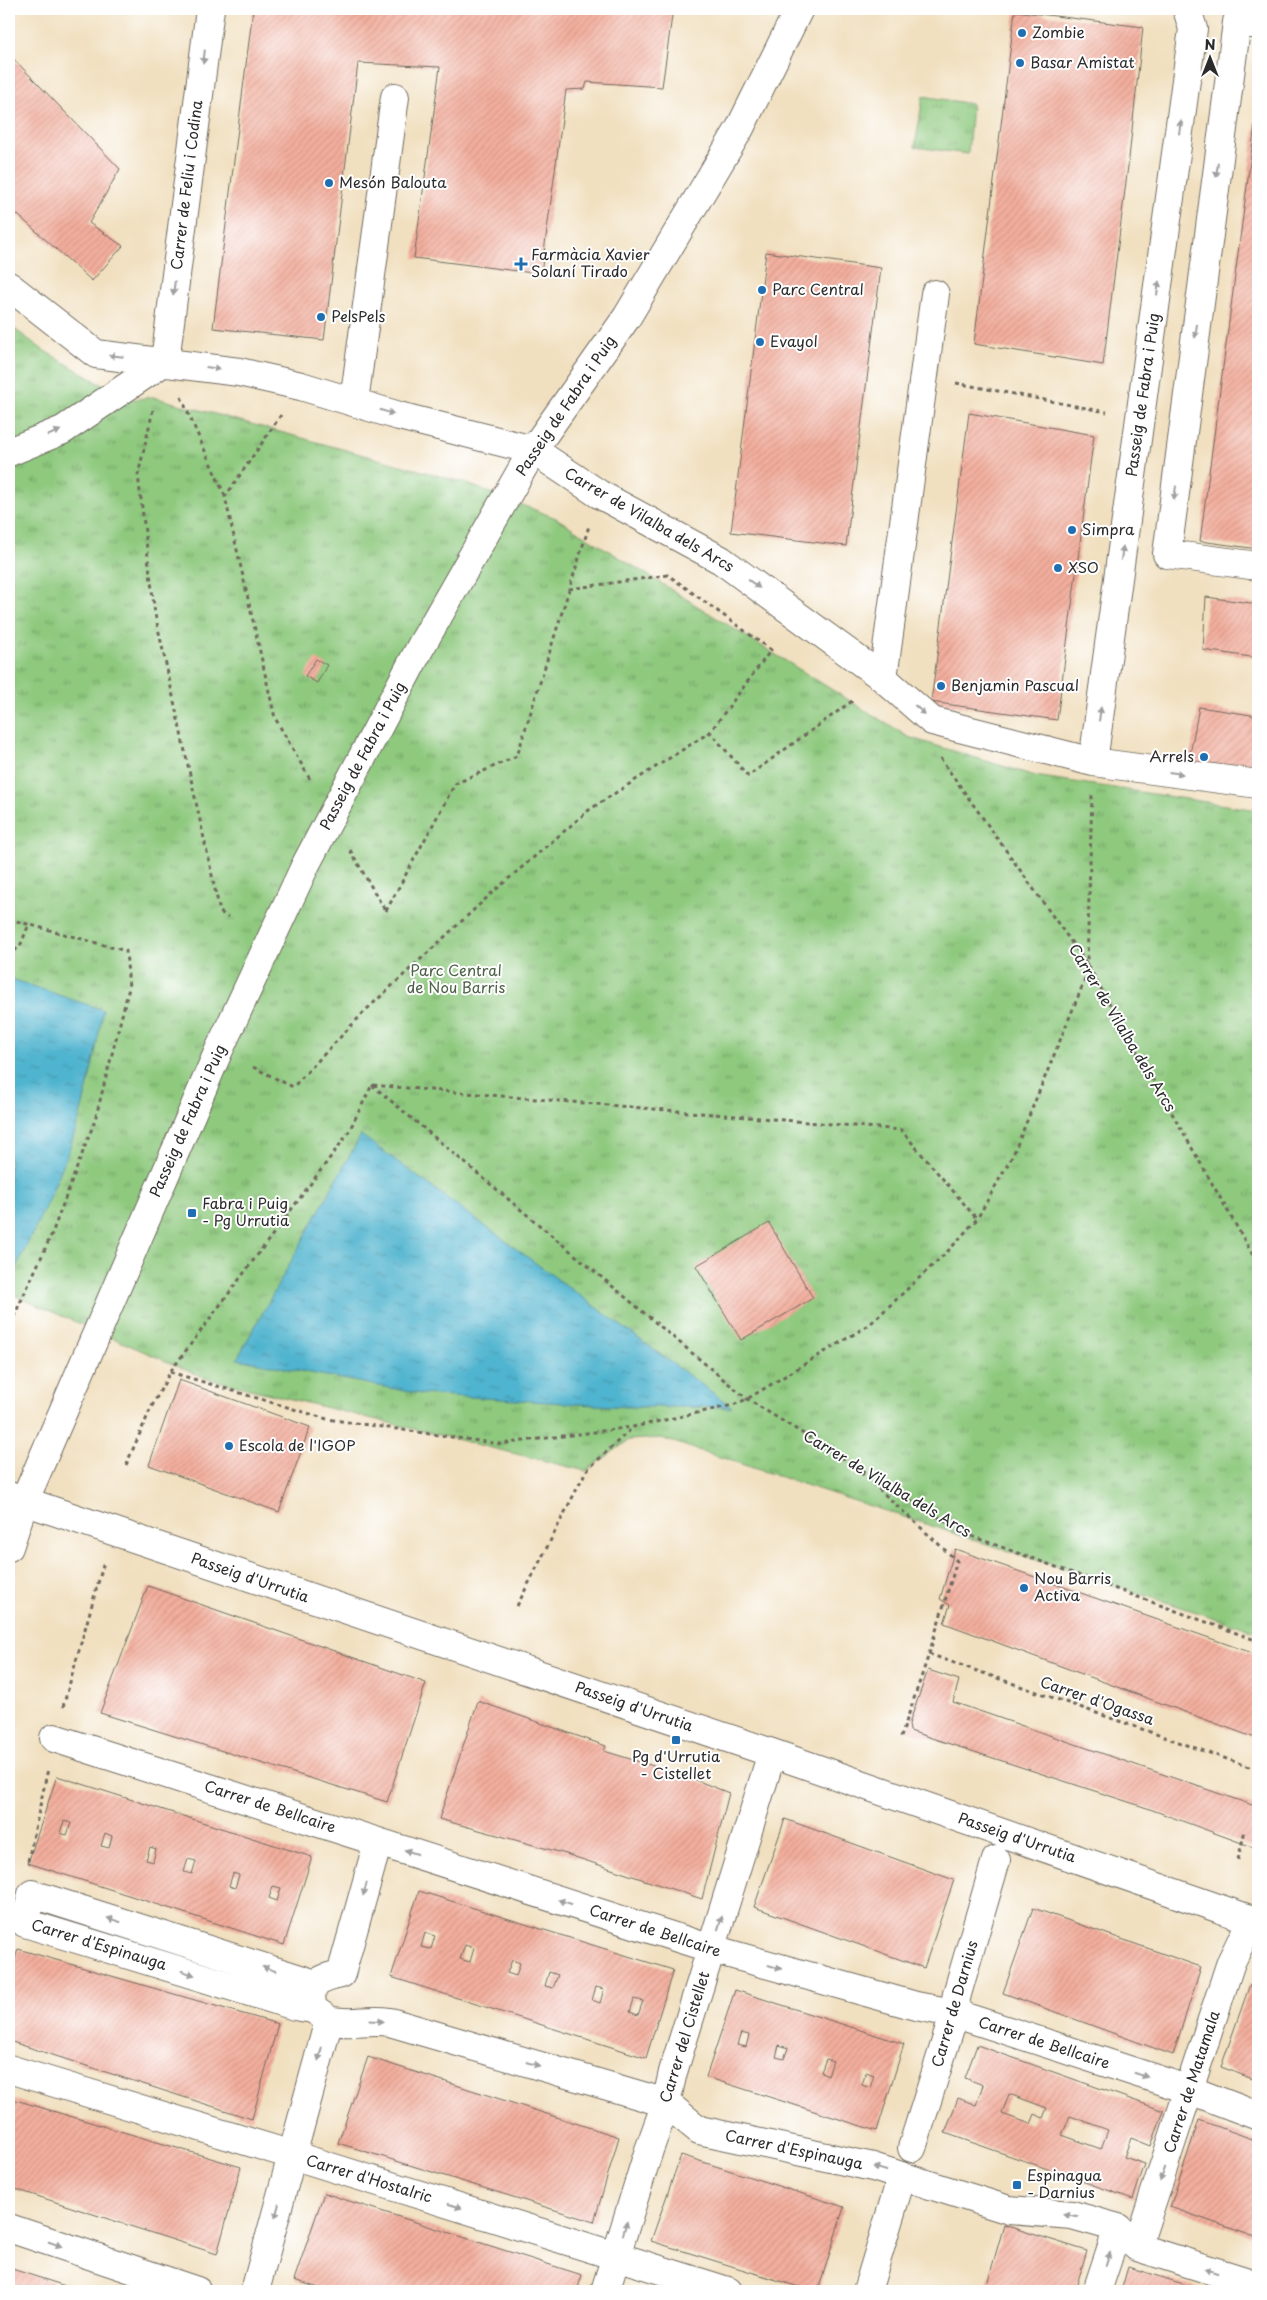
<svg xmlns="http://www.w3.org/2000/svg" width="1267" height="2300" viewBox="0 0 1267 2300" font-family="'Playpen Sans',sans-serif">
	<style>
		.park { fill: url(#park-tufts); stroke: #5c7a54 }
		.water { fill: url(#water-ripples); stroke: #3e707d }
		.building { fill: url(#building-hatch); fill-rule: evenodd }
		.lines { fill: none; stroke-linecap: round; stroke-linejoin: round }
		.minor-casing { stroke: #706a5f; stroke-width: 30 }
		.path { stroke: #706a5f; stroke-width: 3; stroke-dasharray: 4 4; stroke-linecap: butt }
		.minor { stroke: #fff; stroke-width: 28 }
		.oneway { fill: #a0a0a0 }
		.poi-dot { fill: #1f6fb2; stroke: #fff; stroke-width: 2 }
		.labels { text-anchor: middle; stroke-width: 4; stroke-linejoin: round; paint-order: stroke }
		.poi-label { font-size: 15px; fill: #2b2b2b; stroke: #fff; text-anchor: start }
		.street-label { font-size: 15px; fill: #2b2b2b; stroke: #fff }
		.park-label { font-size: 15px; fill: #4e6248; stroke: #fff }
	</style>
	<defs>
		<pattern id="park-tufts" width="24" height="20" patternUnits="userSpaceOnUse" patternTransform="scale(1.25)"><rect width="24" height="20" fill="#8ec97e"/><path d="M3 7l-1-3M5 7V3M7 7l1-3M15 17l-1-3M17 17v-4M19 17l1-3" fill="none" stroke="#74a367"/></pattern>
		<pattern id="water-ripples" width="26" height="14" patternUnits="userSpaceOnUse" patternTransform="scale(1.25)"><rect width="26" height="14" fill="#50b4cf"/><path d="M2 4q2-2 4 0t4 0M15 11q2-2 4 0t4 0" fill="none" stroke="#4393a8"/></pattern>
		<pattern id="building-hatch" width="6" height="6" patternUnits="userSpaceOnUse" patternTransform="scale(1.25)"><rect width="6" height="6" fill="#f3ae9d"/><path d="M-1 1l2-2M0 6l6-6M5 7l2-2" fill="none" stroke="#d09687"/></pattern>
	</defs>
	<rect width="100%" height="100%" fill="#fff"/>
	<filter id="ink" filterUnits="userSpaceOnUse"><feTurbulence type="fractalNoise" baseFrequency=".02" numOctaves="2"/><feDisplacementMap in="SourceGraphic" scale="10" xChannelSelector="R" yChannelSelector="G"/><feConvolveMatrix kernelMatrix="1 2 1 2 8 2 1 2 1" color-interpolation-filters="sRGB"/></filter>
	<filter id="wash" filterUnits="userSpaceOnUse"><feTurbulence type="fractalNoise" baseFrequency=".0096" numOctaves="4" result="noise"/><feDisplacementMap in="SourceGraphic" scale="20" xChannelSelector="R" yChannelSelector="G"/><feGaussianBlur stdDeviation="1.12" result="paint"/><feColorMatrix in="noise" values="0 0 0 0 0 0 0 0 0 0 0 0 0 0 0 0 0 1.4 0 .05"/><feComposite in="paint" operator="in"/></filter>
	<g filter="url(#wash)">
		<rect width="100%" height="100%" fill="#f1e0c0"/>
		<!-- park -->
		<path class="park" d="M923,96L972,104L968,154L915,147Z
			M9,325L43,350L128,400L153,397L462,482L556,518L908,737L1035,776L1258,810V1632L661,1438L629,1440L586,1471L205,1378L9,1293Z"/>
		<!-- water -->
		<path class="water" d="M9,978L103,1010C96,1051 88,1090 76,1129C59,1182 33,1232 9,1282Z
			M361,1135L732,1407H626L421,1394L237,1359Z"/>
		<g id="blocks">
			<!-- building -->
			<path class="building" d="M253,9H673L662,87L587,82L585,89L566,90L541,274L414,258L440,67L358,63L324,340L213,328Z
				M1015,11L1143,27L1129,158L1103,365L974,344Z
				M9,54L120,169L89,223L123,246L92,281L9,207Z
				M1257,110H1258V549L1200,541Z
				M766,252L881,268L846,546L731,532Z
				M969,413L1094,435L1057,720L931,702Z
				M1206,597L1258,604V658L1203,650Z
				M316,659L327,665L317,683L305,676Z
				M1199,707L1258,716V773L1188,765Z
				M769,1223L813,1298L741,1340L696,1266Z
				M179,1380L310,1427L279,1512L149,1465Z
				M955,1549L1258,1655V1739L944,1623L950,1605L940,1599Z
				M148,1586L426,1683L387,1802L100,1713Z
				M928,1670L959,1680L953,1702L1258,1807V1849L1147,1808L910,1731L909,1724Z
				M478,1701L606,1746L604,1751L683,1775L729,1793L702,1899L566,1854L439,1819Z
				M57,1776L312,1857L284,1945L28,1863ZM64,1821L71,1823L67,1835L60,1833ZM105,1833L112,1836L109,1848L101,1846ZM150,1847L156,1849L153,1862L146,1860ZM188,1859L196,1861L192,1874L184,1872ZM233,1873L239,1875L235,1888L229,1886ZM273,1886L281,1888L277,1901L269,1898Z
				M785,1819L954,1880L924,1968L754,1907Z
				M419,1891L673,1970L646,2058L391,1977ZM425,1933L435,1936L431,1949L421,1947ZM465,1945L474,1948L470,1962L460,1959ZM512,1960L520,1963L516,1976L507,1973ZM549,1972L558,1975L553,1988L545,1986ZM596,1987L604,1989L600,2003L592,2000ZM634,1999L643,2001L638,2015L630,2012Z
				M1033,1908L1201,1967L1173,2055L1003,1993Z
				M18,1949L278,2024L252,2119L9,2041V1980Z
				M1250,1984L1258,1987V2081L1221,2067Z
				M735,1990L904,2044L877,2131L706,2077ZM741,2033L749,2035L746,2047L737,2045ZM779,2045L788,2048L784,2059L776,2057ZM826,2059L833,2061L828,2075L821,2072ZM866,2072L874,2075L870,2088L862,2085Z
				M977,2045L1164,2111L1151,2146L1131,2138L1124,2157L1145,2164L1133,2199L945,2133L958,2098L976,2105L983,2085L965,2078ZM1009,2094L1047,2108L1043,2118L1035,2114L1031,2124L1002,2114ZM1070,2116L1108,2130L1101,2149L1062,2135Z
				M368,2057L619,2137L594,2222L338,2143Z
				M9,2098L241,2167L217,2254L9,2187Z
				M1199,2120L1258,2141V2238L1170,2207Z
				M681,2155L844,2207L818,2291H812L651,2241Z
				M324,2193L582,2275L577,2291H328L294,2280Z
				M1004,2225L1087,2251L1075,2291H985Z
				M1128,2267L1206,2291H1121Z
				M9,2268L81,2291H9Z"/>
		</g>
	</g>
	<g filter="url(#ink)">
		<use href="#blocks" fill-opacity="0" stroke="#706a5f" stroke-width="1"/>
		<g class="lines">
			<!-- minor casing -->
			<g class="minor-casing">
				<path id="minor" d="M1258,25L1237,22L1167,554L1258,566
					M9,286L96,354L239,372L301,386L399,416L533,450L599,494L721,560L883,678L932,721L1093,762L1258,784
					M165,361L210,9
					M354,402L395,97
					M9,452L63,430L165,361
					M883,678L935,294
					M1093,762L1193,29L1187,9
					M9,1496L772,1753L1258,1922
					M9,1547L24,1502L219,1050L306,864L420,648L533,450L627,317L740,128L799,9
					M54,1738L712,1949L916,2006L953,2013L1190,2090L1258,2116
					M313,2009L295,2006L25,1923L32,1894L316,1984
					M329,2020C352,2026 368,2018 390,2022L666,2103L699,2130L873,2167L1009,2210L1072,2215L1118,2228L1137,2247L1258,2285
					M9,2069L292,2155L728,2291
					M912,2148L950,2028L957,1994L996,1860
					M9,2228L197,2291
					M1137,2247L1231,1962L1252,1919
					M255,2291L329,2020L313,2009C307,1984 318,1979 341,1974L378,1842
					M605,2291L649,2150L666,2103L673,2072L772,1753
					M867,2291L898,2189
					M1097,2291L1118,2228"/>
			</g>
			<!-- path -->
			<path class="path" d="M956,383L1107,412
				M181,397L225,496
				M153,410L138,475L155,614L220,912L228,917
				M281,415L225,497L275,718L311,781
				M569,589L668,575L771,650L710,732L748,776L855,699
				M940,758L1087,964L1258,1264
				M350,850L386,912
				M386,911L455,784L517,756L589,526
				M9,919L126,951L129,988L95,1120L51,1236L9,1327
				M9,957L21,944L29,924
				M253,1067L293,1087L366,1010L493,892L589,810L710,732
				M372,1085L747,1399L966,1534L1258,1641
				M170,1372L327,1419L500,1444L633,1427L733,1405L747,1399L869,1325L950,1249L977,1219L1013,1155L1084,982L1087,964L1092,795
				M9,1373L12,1382
				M126,1465L151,1408L170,1372L347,1135L372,1085L901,1130L977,1219
				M855,1467L957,1561L929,1654L901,1737
				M517,1606L586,1471L632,1428
				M929,1654L1258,1770
				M63,1707L104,1562
				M1238,1860L1245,1830
				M28,1861L48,1769"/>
			<!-- minor -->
			<use href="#minor" class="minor"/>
		</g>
		<!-- one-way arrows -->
		<defs><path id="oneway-solid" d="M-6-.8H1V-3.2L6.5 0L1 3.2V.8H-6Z" transform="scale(1.25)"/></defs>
		<g class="oneway">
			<use href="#oneway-solid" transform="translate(204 57) rotate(97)"/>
			<use href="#oneway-solid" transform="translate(1180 127) rotate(-82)"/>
			<use href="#oneway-solid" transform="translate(1217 170) rotate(98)"/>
			<use href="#oneway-solid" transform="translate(174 288) rotate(97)"/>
			<use href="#oneway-solid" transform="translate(1158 288) rotate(-82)"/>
			<use href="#oneway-solid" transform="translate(1196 331) rotate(98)"/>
			<use href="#oneway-solid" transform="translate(116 356) rotate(-174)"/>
			<use href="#oneway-solid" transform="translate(213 368) rotate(8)"/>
			<use href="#oneway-solid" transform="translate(387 412) rotate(17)"/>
			<use href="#oneway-solid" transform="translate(54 433) rotate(-23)"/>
			<use href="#oneway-solid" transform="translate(1175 493) rotate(98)"/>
			<use href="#oneway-solid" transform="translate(1122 553) rotate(-82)"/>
			<use href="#oneway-solid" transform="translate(754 584) rotate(36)"/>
			<use href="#oneway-solid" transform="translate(920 710) rotate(41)"/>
			<use href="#oneway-solid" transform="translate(1100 714) rotate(-82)"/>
			<use href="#oneway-solid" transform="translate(1176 773) rotate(8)"/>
			<use href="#oneway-solid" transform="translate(411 1852) rotate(-162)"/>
			<use href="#oneway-solid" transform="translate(365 1889) rotate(106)"/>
			<use href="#oneway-solid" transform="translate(565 1902) rotate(-162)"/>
			<use href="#oneway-solid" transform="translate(114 1920) rotate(-163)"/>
			<use href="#oneway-solid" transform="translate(720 1923) rotate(-72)"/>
			<use href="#oneway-solid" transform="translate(775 1967) rotate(16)"/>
			<use href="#oneway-solid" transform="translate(269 1969) rotate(-163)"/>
			<use href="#oneway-solid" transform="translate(188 1973) rotate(17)"/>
			<use href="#oneway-solid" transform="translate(377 2021) rotate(4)"/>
			<use href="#oneway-solid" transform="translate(320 2054) rotate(105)"/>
			<use href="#oneway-solid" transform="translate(533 2064) rotate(16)"/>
			<use href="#oneway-solid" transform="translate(1141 2075) rotate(18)"/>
			<use href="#oneway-solid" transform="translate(880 2169) rotate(-163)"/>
			<use href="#oneway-solid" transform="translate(1162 2174) rotate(108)"/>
			<use href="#oneway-solid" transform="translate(455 2206) rotate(17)"/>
			<use href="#oneway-solid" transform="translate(277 2211) rotate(105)"/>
			<use href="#oneway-solid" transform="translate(1071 2216) rotate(-170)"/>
			<use href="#oneway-solid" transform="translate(625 2228) rotate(-73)"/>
			<use href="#oneway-solid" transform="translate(55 2244) rotate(19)"/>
			<use href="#oneway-solid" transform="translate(1108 2259) rotate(-72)"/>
			<use href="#oneway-solid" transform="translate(1211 2271) rotate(-162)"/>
		</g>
	</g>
	<!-- markers -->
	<g class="poi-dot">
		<circle cx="1022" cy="33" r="5"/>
		<circle cx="1020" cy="63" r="5"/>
		<circle cx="329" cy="183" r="5"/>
		<path d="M518.5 256.5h5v5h5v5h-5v5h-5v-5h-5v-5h5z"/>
		<circle cx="762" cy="290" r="5"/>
		<circle cx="321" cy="317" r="5"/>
		<circle cx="760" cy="342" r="5"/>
		<circle cx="1072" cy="530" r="5"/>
		<circle cx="1058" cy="568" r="5"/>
		<circle cx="941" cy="686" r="5"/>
		<circle cx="1204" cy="757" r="5"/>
		<rect x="187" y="1208" width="10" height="10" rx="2.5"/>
		<circle cx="229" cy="1446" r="5"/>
		<circle cx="1024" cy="1588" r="5"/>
		<rect x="671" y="1735" width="10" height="10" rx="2.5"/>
		<rect x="1012" y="2180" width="10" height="10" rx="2.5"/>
	</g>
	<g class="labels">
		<!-- poi labels -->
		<g class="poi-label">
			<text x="1032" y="38">Zombie</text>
			<text x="1030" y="68">Basar Amistat</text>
			<text x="339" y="188">Mesón Balouta</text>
			<text x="531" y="260">Farmàcia Xavier<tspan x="531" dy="17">Solaní Tirado</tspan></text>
			<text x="772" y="295">Parc Central</text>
			<text x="331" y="322">PelsPels</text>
			<text x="770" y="347">Evayol</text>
			<text x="1082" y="535">Simpra</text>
			<text x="1068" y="573">XSO</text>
			<text x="951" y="691">Benjamin Pascual</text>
			<text x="1194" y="762" text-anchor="end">Arrels</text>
			<text x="202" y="1209">Fabra i Puig<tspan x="202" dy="17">- Pg Urrutia</tspan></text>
			<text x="239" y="1451">Escola de l'IGOP</text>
			<text x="1034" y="1584">Nou Barris<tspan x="1034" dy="17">Activa</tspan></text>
			<text x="676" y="1762" text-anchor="middle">Pg d'Urrutia<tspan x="676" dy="17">- Cistellet</tspan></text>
			<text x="1027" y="2181">Espinagua<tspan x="1027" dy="17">- Darnius</tspan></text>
		</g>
		<!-- street labels -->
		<g class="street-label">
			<text transform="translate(187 185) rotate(-83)" y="5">Carrer de Feliu i Codina</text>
			<text transform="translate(1143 395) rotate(-82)" y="5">Passeig de Fabra i Puig</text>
			<text transform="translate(566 406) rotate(-56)" y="5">Passeig de Fabra i Puig</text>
			<text transform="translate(649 520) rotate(30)" y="5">Carrer de Vilalba dels Arcs</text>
			<text transform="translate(363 756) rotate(-62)" y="5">Passeig de Fabra i Puig</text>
			<text transform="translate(1122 1028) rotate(59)" y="5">Carrer de Vilalba dels Arcs</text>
			<text transform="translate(188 1121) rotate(-66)" y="5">Passeig de Fabra i Puig</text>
			<text transform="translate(887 1484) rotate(31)" y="5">Carrer de Vilalba dels Arcs</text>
			<text transform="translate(250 1578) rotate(19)" y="5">Passeig d'Urrutia</text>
			<text transform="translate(1097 1701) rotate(19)" y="5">Carrer d'Ogassa</text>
			<text transform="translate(634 1707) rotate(19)" y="5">Passeig d'Urrutia</text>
			<text transform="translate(270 1807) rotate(18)" y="5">Carrer de Bellcaire</text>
			<text transform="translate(1017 1838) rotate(19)" y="5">Passeig d'Urrutia</text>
			<text transform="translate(655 1931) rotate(18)" y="5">Carrer de Bellcaire</text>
			<text transform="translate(99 1945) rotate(17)" y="5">Carrer d'Espinauga</text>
			<text transform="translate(955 2004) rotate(-74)" y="5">Carrer de Darnius</text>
			<text transform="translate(685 2037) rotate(-73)" y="5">Carrer del Cistellet</text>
			<text transform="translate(1044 2043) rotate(18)" y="5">Carrer de Bellcaire</text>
			<text transform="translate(1192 2082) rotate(-72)" y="5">Carrer de Matamala</text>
			<text transform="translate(794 2150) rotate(12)" y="5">Carrer d'Espinauga</text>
			<text transform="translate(369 2179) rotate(17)" y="5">Carrer d'Hostalric</text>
		</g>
		<!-- park labels -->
		<g class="park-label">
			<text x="456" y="976">Parc Central<tspan x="456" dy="17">de Nou Barris</tspan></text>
		</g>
	</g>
	<!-- margin -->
	<rect width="1267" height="2300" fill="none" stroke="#fff" stroke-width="30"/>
	<!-- north arrow -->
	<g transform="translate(1210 58)" stroke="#ffffff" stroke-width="4" paint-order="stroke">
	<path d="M0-4L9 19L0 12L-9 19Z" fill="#2b2b2b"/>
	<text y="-8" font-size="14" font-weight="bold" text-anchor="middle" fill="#2b2b2b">N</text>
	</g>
</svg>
